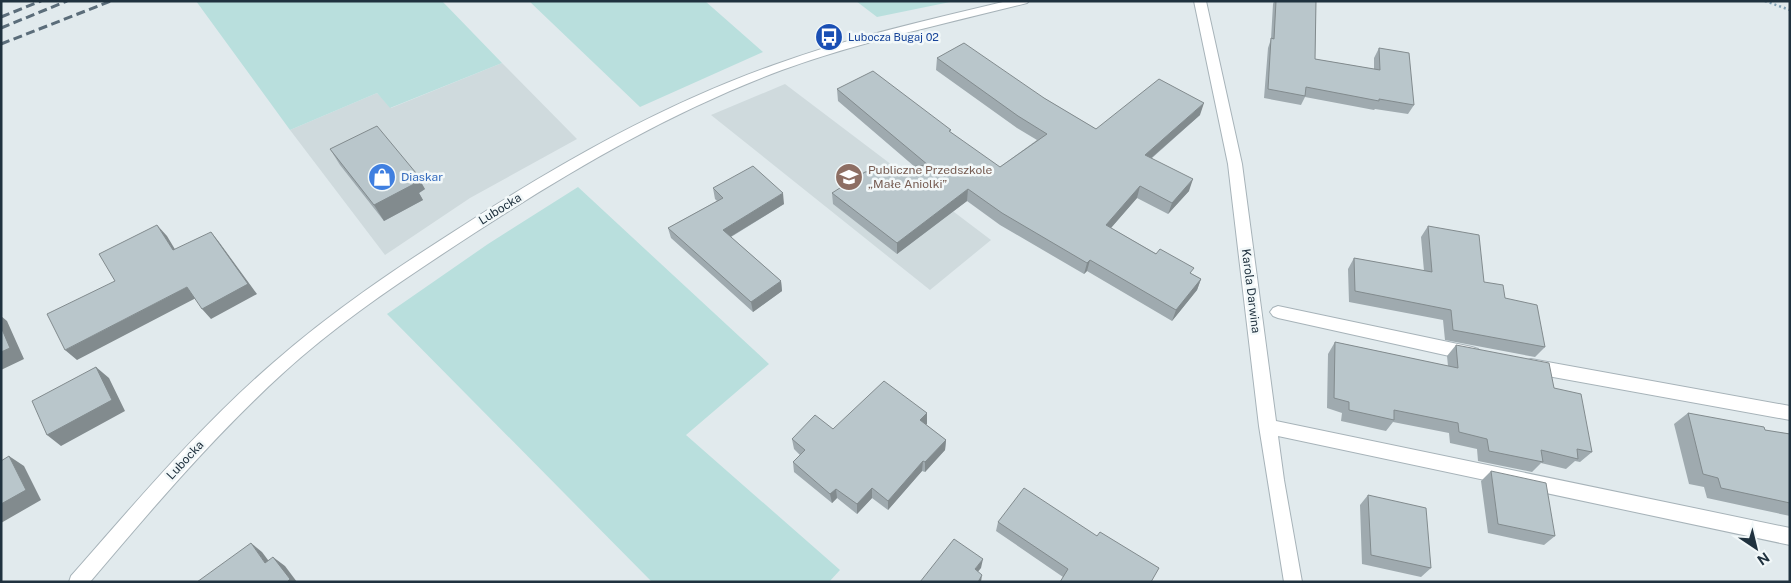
<svg xmlns="http://www.w3.org/2000/svg" width="1791" height="583" viewBox="0 0 1791 583" font-family="'Public Sans',sans-serif">
	<style>
		.built { fill: #cfdadd }
		.green { fill: #b9dfdd }
		.lines { fill: none; stroke-linecap: round; stroke-linejoin: round }
		.minor-casing { stroke: #a7b3b9; stroke-width: 2 }
		.path { stroke: #80a0b3; stroke-width: 2.5; stroke-dasharray: 2 3; stroke-linecap: butt }
		.minor { fill: #fff; fill-rule: evenodd }
		.rail { stroke: #5b6d7a; stroke-width: 3; stroke-dasharray: 9 4.5; stroke-linecap: butt }
		.wall { fill: #9faaaf }
		.shaded-wall { fill: #828b8e }
		.building { fill: #b9c6cb; stroke: #828b8e }
		.labels { text-anchor: middle; stroke-width: 5; stroke-linejoin: round; paint-order: stroke }
		.far-transit-label { font-size: 11px; fill: #164399; stroke: #f2f8f9; text-anchor: start }
		.education-label { font-size: 12px; fill: #785e54; stroke: #f2f8f9; text-anchor: start }
		.shop-label { font-size: 12px; fill: #366cbe; stroke: #f2f8f9; text-anchor: start }
		.street-label { font-size: 12px; fill: #20323f; stroke: #f2f8f9 }
	</style>
	<rect width="100%" height="100%" fill="#e1eaed"/>
	<!-- built -->
	<path class="built" d="M502,63L577,139L470,198L385,255L290,130L377,93L391,108Z
		M785,84L991,240L930,290L711,115Z"/>
	<!-- green -->
	<path class="green" d="M196,1H442L502,63L390,108L377,93L290,130Z
		M529,1H705L763,52L640,107Z
		M856,1H955L877,17Z
		M578,187L769,364L686,435L840,570L829,582H652L387,314L488,244Z"/>
	<g class="lines">
		<!-- minor casing -->
		<g class="minor-casing">
			<path id="minor" d="M1007,1H1029L1027,3C945,24 862,41 782,70C672,111 571,170 473,234C407,277 340,321 282,374C212,438 151,510 90,582H69L71,576C136,502 199,427 273,363C332,311 398,267 464,225C562,162 664,104 774,65C850,37 929,20 1007,1Z
				M1194,1H1206L1242,164L1276,421L1790,528V545L1278,436L1284,480L1302,582H1284L1259,426L1228,164Z
				M1278,306L1472,347L1478,349L1480,354L1478,359L1472,361L1278,318L1273,316L1270,312L1273,308Z
				M1531,359L1790,406V420L1531,373L1525,371L1523,366L1525,361Z"/>
		</g>
		<!-- path -->
		<path class="path" d="M1765,1L1790,10"/>
		<!-- minor -->
		<use href="#minor" class="minor"/>
		<!-- rail -->
		<path class="rail" d="M1,17L41,1
			M1,28L67,1
			M1,44L111,1"/>
	</g>
	<!-- wall -->
	<path class="wall" d="M1274,1H1316L1315,59L1374,69V58L1379,48L1414,105L1408,114L1375,109L1374,110L1305,97L1301,105L1264,98L1268,48L1271,39L1273,4Z
		M937,58L1044,98L1096,129L1200,115L1152,158L1189,191L1168,214L1137,198L1111,228L1201,279L1197,290L1172,321L1087,271L1084,274L1000,225L967,201L897,254L833,204L832,193L915,167L838,101L837,89L1000,167L1037,140L1017,128L936,70Z
		M330,149L425,189L419,193L423,200L384,221L340,165Z
		M713,188L784,204L731,237L781,281L782,291L753,312L671,238L668,228L717,201L715,199Z
		M1428,226L1484,282L1505,298L1545,347L1535,357L1445,340L1443,320L1349,302L1348,269L1354,258L1424,271L1421,237Z
		M1335,342L1448,366L1447,356L1456,345L1554,388L1592,452L1580,462L1575,461L1566,469L1541,463L1532,472L1478,461L1477,449L1450,443L1449,433L1393,422L1386,431L1341,421L1342,413L1327,408L1328,354Z
		M927,413L926,425L946,440L945,450L925,472L922,471L888,510L872,498L857,514L837,498L832,503L794,472L793,462L800,455L794,449L792,439Z
		M1688,413L1765,430L1790,434V516L1707,498L1704,487L1689,484L1674,424Z
		M1491,471L1555,536L1544,545L1488,533L1481,481Z
		M1368,495L1431,568L1421,577L1362,564L1360,505Z
		M998,522L1097,536L1159,568L1063,577L996,531Z"/>
	<!-- shaded-wall -->
	<path class="shaded-wall" d="M1204,103L1200,115L1142,166L1145,155Z
		M416,173L425,189L419,193L423,200L384,221L374,205L408,177Z
		M1193,179L1189,191L1168,214L1172,203Z
		M1140,186L1137,198L1103,237L1106,225Z
		M968,189L967,201L897,254V243Z
		M783,193L784,204L725,240L723,230Z
		M157,225L167,236L182,261L173,250Z
		M211,232L219,242L257,294L211,319L202,309Z
		M1090,260L1087,271L1084,274L1087,263Z
		M1201,279L1197,290L1172,321L1176,310Z
		M781,281L782,291L753,312L751,302Z
		M187,287L196,298L77,360L65,350Z
		M1,316L7,321L24,359L1,370Z
		M96,367L109,378L125,411L61,446L47,435Z
		M927,413V424L920,431V420Z
		M946,440L945,450L925,472V462Z
		M9,456L24,466L41,500L1,523V504Z
		M923,461L922,471L888,510V501Z
		M872,488V498L857,514V504Z
		M836,489L837,498L832,503L830,494Z
		M251,543L262,552L277,572L265,563Z
		M273,557L285,566L297,582H287Z
		M983,559L981,568L973,578L975,569Z
		M982,575L981,582H978Z"/>
	<!-- building -->
	<path class="building" d="M1276,1H1316L1315,59L1380,70L1379,48L1409,53L1414,105L1379,99V101L1306,87L1305,96L1268,89L1271,38L1274,39Z
		M964,43L1044,98L1096,129L1159,79L1204,103L1145,155L1193,179L1172,203L1140,186L1106,225L1156,254L1160,249L1194,268L1190,273L1201,279L1176,310L1090,260L1087,263L1002,213L968,189L897,243L832,193L865,172L928,165L837,89L873,71L951,130L949,131L1000,167L1047,134L1018,116L937,58Z
		M377,126L416,173L408,177L414,184L374,205L330,149Z
		M753,166L783,193L723,230L781,281L751,302L668,228L723,198L713,188Z
		M157,225L173,250L211,232L248,284L202,309L187,287L65,350L47,314L115,281L99,254Z
		M1428,226L1479,235L1484,282L1503,285L1505,298L1537,305L1545,347L1453,330L1451,310L1355,291L1354,258L1432,272Z
		M1,327L10,348L1,352Z
		M1335,342L1458,368L1456,345L1549,363L1554,388L1581,394L1592,452L1577,449L1578,459L1541,450L1543,462L1489,451L1487,439L1459,432L1458,423L1394,410V420L1349,410V402L1334,398Z
		M96,367L112,400L47,435L32,401Z
		M884,381L927,413L920,420L946,440L925,462L923,461L888,501L872,488L857,504L836,489L830,494L793,462L805,450L792,439L815,415L833,429Z
		M1688,413L1764,427L1765,430L1790,434V503L1721,488L1718,478L1703,474Z
		M9,456L26,490L1,504V461Z
		M1491,471L1546,483L1555,536L1498,524Z
		M1024,488L1097,536L1100,532L1159,568L1151,582H1060L1068,569L998,522Z
		M1368,495L1426,508L1431,568L1371,555Z
		M954,539L983,559L975,569L982,575L978,582H920Z
		M251,543L265,563L273,557L290,579L287,582H197Z"/>
	<!-- icons -->
	<defs>
		<g id="bus-disc" transform="scale(1.4375)"><circle r="9.5" fill="#1a4fb4" stroke="#f2f8f9"/><path d="M-5-6H5V4H4V6H2V4H-2V6H-4V4H-5ZM-3.5-4V0h7V-4ZM-3.5 1.2v1.5H-2V1.2ZM2 1.2v1.5H3.5V1.2Z" fill="#fff"/></g>
		<g id="shop-disc" transform="scale(1.4375)"><circle r="9.5" fill="#3f7fe0" stroke="#f2f8f9"/><path d="M-5-2.5h2.3a2.7 3.5 0 0 1 5.4 0H5L5.5 6h-11ZM-1.5-2.5h3a1.5 2.3 0 0 0-3 0Z" fill="#fff"/></g>
		<g id="school-disc" transform="scale(1.4375)"><circle r="9.5" fill="#8d6e63" stroke="#f2f8f9"/><path d="M0-5L7-2L0 1L-7-2ZM-4 1L0 2.5L4 1V4Q0 6-4 4Z" fill="#fff"/></g>
	</defs>
	<g fill-rule="evenodd">
		<use href="#bus-disc" x="829" y="37"/>
		<use href="#shop-disc" x="382" y="177"/>
		<use href="#school-disc" x="849" y="177"/>
	</g>
	<g class="labels">
		<!-- far-transit labels -->
		<g class="far-transit-label">
			<text x="848" y="41">Lubocza Bugaj 02</text>
		</g>
		<!-- education labels -->
		<g class="education-label">
			<text x="868" y="174">Publiczne Przedszkole<tspan x="868" dy="14">„Małe Aniolki”</tspan></text>
		</g>
		<!-- shop labels -->
		<g class="shop-label">
			<text x="401" y="181">Diaskar</text>
		</g>
		<!-- street labels -->
		<g class="street-label">
			<text transform="translate(500 209) rotate(-32)" y="4">Lubocka</text>
			<text transform="translate(1251 291) rotate(83)" y="4">Karola Darwina</text>
			<text transform="translate(185 460) rotate(-47)" y="4">Lubocka</text>
		</g>
	</g>
	<!-- border -->
	<rect width="1791" height="583" fill="none" stroke="#20323f" stroke-width="5"/>
	<!-- north arrow -->
	<g transform="translate(1756 548) rotate(145)" stroke="#f2f8f9" stroke-width="4" paint-order="stroke">
	<path d="M0-4L9 19L0 12L-9 19Z" fill="#20323f"/>
	<text y="-8" font-size="14" font-weight="bold" text-anchor="middle" fill="#20323f">N</text>
	</g>
</svg>
